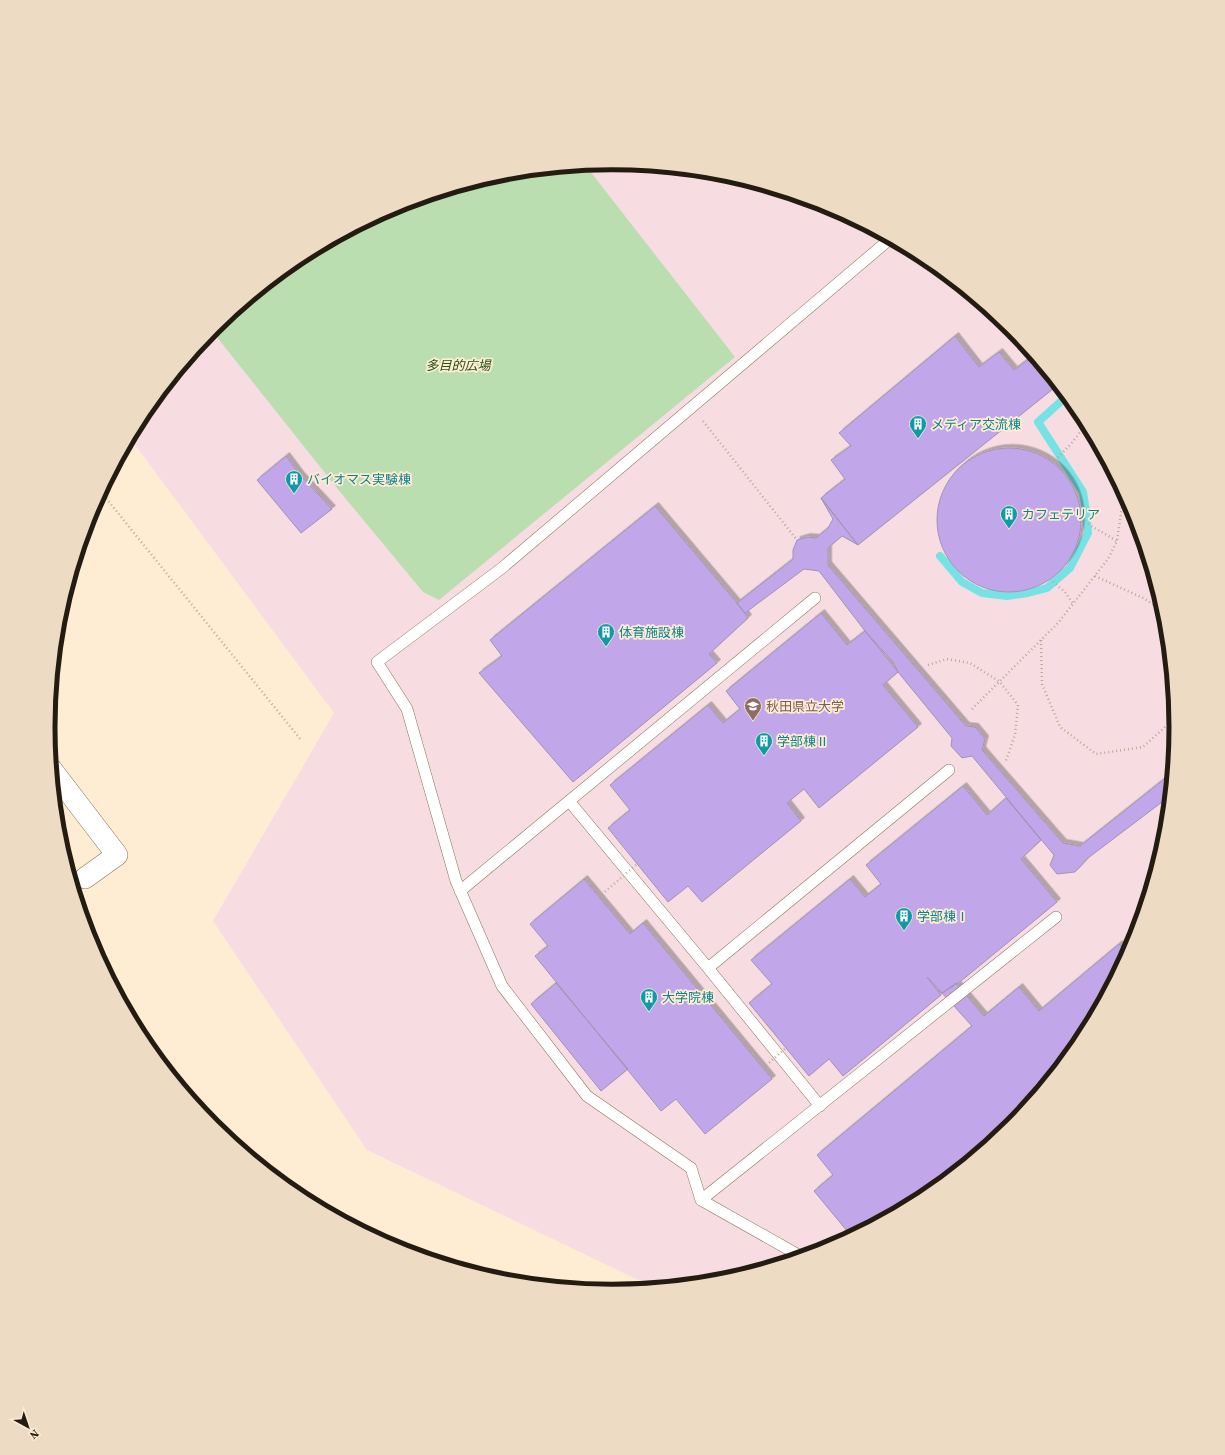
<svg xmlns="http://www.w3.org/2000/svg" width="1225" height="1455" viewBox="0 0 1225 1455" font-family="'Source Serif 4','Noto Sans JP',serif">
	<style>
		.education { fill: #f7dde2 }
		.green { fill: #badeb0 }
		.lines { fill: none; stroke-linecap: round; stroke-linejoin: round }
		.stream { stroke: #76e2e4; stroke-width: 8 }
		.building { fill: #c2a6ea; stroke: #a094b3; filter: url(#shadow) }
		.service-casing { stroke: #887458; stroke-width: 12 }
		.minor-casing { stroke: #887458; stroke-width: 22 }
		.path { stroke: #b8aa95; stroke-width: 2.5; stroke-dasharray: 1 3; stroke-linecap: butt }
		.service { stroke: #fff; stroke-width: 11 }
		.minor { stroke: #fff; stroke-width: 21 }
		.path-bridge { stroke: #b8aa95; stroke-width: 2.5; stroke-dasharray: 1 3; stroke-linecap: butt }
		.labels { text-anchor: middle; stroke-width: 3.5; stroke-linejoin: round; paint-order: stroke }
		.park-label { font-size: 13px; font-style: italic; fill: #235215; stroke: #feecd3 }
		.culture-label { font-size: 13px; fill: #0d838f; stroke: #feecd3; text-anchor: start }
		.education-label { font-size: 13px; fill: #785e54; stroke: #feecd3; text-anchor: start }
		.rim { fill: none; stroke: #241c10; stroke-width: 5 }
	</style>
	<defs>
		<filter id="shadow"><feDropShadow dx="3.5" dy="-3.5" stdDeviation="0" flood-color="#0004"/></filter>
	</defs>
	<rect width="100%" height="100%" fill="#feecd3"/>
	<!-- education -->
	<path class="education" d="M613,163L723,174L829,206L926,258L1012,329L1082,414L1134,512L1166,618L1177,728L1166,838L1134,944L1082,1041L1011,1127L926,1197L828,1249L722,1281L655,1288L367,1150L213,921L334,713L130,438L143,414L214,328L299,258L397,206L503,174Z"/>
	<!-- green -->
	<path class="green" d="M586,166L735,357L439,600L423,592L341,493L212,331L299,258L397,206L503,174Z"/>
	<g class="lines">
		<!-- stream -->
		<path class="stream" d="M940,556L962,582L982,593L1007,596L1028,593L1047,588L1070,568L1088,533L1086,511L1083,492L1038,422L1067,396"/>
	</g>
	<!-- building -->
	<path class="building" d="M955,336L979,367L999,352L1014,370L1034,355L1058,385L858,545L821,498L845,479L831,460L851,446L839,433Z
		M937 520a72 72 0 1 1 144 0a72 72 0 1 1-144 0Z
		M286,456L301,476L332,509L301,533L257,480Z
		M821,498L858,545L842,536L828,548V565L966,726L975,727L985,739L982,750L1063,843L1080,846L1173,772L1170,796L1088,858L1075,872L1057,874L1050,865L1054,855L972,756L962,758L951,746L952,738L898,672L893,662L865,631L819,571L804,569L745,613L737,603L793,559V550L797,540L807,537L816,538L828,528L833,519Z
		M655,506L737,603L748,618L709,654L717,663L573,782L479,673L502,656L490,640Z
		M821,613L847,645L865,631L898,672L883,685L918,727L819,808L804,789L787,803L801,821L702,902L688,886L668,902L608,828L630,810L610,785L708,705L723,723L740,709L726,691Z
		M963,786L987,815L1006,798L1041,840L1021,859L1057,902L961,981L942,993L927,977L941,995L843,1076L829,1059L809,1076L749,1003L772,984L751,960L850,879L865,897L881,884L866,865Z
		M584,879L630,934L643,923L772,1079L705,1134L676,1099L661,1111L535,956L548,946L530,924Z
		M1119,944L1128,954L1082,1041L1011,1127L926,1197L852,1237L814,1191L833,1175L817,1155L972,1026L942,993L956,983L984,1016L1019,987L1039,1011Z
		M556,983L628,1069L601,1091L531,1004Z"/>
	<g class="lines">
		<!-- service casing -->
		<g class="service-casing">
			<path id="service" d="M569,801L708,968L949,770
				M460,891L815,598
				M708,968L820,1106
				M701,1200L1056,917
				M802,1257L701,1200L691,1168L587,1096L502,986L456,881L407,709L377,662L502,568L890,239"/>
		</g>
		<!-- minor casing -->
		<g class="minor-casing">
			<path id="minor" d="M52,770L117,855L85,878"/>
		</g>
		<!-- path -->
		<path class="path" d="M703,421L797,540
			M1052,463L1071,444L1087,423
			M101,492L301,740
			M1081,520L1117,541
			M1095,576L1143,598L1164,611
			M1050,579L1065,592L1074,605
			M1041,640L1042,684L1060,727L1096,754L1143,747L1176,717
			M928,665L947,659L970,663L1000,682L1018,705L1015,735L1005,763
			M972,709L1058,623L1108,559L1117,541L1124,493"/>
		<!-- service -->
		<use href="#service" class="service"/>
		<!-- minor -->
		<use href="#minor" class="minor"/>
		<!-- path-bridge -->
		<path class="path-bridge" d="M599,897L637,864
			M763,1068L786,1048"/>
	</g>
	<!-- icons -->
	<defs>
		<g id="building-pin" transform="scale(0.9)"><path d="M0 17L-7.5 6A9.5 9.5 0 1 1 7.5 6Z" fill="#0f9aa8" stroke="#feecd3"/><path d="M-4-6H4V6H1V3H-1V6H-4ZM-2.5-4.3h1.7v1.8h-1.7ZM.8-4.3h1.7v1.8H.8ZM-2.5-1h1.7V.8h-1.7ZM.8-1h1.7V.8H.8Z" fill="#fff"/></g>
		<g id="university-pin" transform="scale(0.9)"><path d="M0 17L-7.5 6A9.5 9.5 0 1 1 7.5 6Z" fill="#8d6e63" stroke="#feecd3"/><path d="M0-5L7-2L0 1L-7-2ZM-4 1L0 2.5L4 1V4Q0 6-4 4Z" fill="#fff"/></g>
	</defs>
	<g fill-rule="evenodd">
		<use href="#building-pin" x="918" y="424"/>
		<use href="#building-pin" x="294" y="479"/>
		<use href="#building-pin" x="1009" y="514"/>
		<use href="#building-pin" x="606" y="632"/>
		<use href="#university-pin" x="753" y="706"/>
		<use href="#building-pin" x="764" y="741"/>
		<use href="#building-pin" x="904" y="916"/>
		<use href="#building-pin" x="649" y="997"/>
	</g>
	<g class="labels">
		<!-- park labels -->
		<g class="park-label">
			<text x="458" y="370">多目的広場</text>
		</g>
		<!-- culture labels -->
		<g class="culture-label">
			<text x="931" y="429">メディア交流棟</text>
			<text x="307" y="484">バイオマス実験棟</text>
			<text x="1022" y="519">カフェテリア</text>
			<text x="619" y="637">体育施設棟</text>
			<text x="777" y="746">学部棟Ⅱ</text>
			<text x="917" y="921">学部棟Ⅰ</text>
			<text x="662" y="1002">大学院棟</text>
		</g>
		<!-- education labels -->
		<g class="education-label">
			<text x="766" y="711">秋田県立大学</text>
		</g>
	</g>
	<!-- crop -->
	<path d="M0 0H1225V1455H0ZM55 727a557 557 0 1 1 1114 0a557 557 0 1 1-1114 0Z" fill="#eddbc3" fill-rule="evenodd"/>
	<path class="rim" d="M55 727a557 557 0 1 1 1114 0a557 557 0 1 1-1114 0Z"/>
	<!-- north arrow -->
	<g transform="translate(28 1427) rotate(140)" stroke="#feecd3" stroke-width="3" paint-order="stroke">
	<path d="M0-3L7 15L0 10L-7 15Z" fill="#241c10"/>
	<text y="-6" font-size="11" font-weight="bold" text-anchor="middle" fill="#241c10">N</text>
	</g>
</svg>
